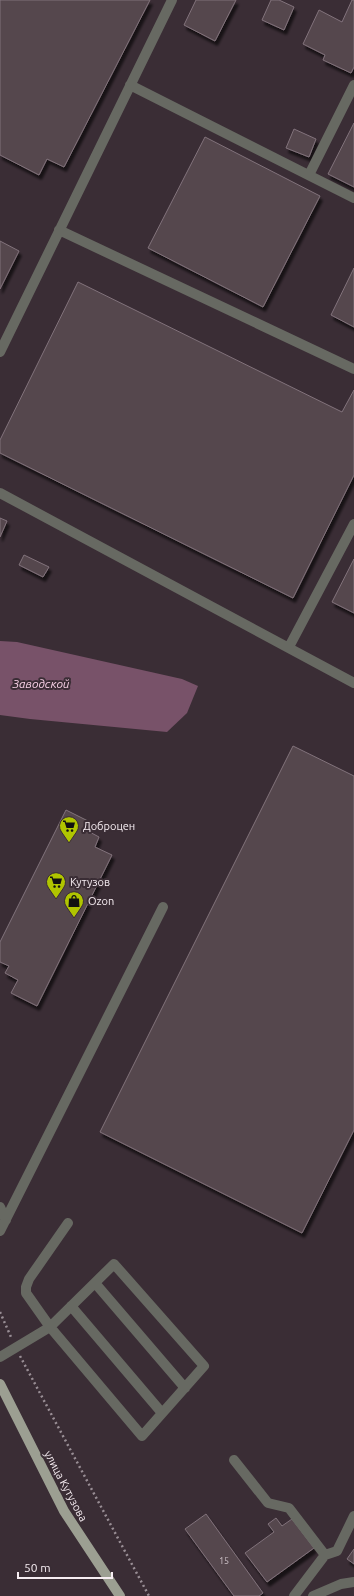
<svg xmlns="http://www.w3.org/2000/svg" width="354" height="1596" viewBox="0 0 354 1596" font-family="Ubuntu,sans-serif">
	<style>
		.water { fill: #785269 }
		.building { fill: #54464e; stroke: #82737b; filter: url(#shadow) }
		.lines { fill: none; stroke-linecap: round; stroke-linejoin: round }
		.path { stroke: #998e95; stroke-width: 2.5; stroke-dasharray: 2 3; stroke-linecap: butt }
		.minor { stroke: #676962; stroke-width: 10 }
		.major { stroke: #9c9f92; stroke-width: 10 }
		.labels { text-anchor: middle; stroke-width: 4; stroke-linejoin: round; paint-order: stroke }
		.number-label { font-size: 9px; fill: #cec3c9 }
		.poi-label { font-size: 11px; fill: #f6edf2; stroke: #3a2d35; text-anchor: start }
		.street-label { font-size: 11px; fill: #f6edf2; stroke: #3a2d35 }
		.water-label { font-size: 12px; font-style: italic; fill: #f7cfe5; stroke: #3a2d35 }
	</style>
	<defs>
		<filter id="shadow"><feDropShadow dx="2.5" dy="4.5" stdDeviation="1" flood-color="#0009"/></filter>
	</defs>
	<rect width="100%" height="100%" fill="#3a2d35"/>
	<!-- water -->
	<path class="water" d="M0,641L17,642L182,679L198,686L187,713L167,732L30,719L0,715Z"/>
	<!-- building -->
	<path class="building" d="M0,0H150L64,167L47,159L39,175L0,155Z
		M196,0H236L215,41L184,25Z
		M271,0H279L294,7L284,30L262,20Z
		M352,0H354V67L351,73L323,60L325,55L303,44L319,10L342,22Z
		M354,123V187L328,174Z
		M294,129L316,139L309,157L286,148Z
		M205,137L320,196L263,307L148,248Z
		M0,241L19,251L0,289Z
		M354,268V327L331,315Z
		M78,282L342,412L354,390V475L293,598L0,453V440Z
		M0,518L7,521L0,537Z
		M24,555L49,567L43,577L19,565Z
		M354,559V613L332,602Z
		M293,746L354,776V1130L302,1233L100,1132Z
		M66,810L88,821L84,829L99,837L95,847L112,855L37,1006L11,993L18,980L5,973L9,966L0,962V942Z
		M206,1514L263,1593L259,1596H234L185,1529Z
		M276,1518L282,1526L292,1519L314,1548L267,1582L245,1553L274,1532L268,1524Z
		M354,1549V1564L347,1559Z"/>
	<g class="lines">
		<!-- path -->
		<path class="path" d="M0,1312L11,1337
			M20,1356L149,1596"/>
		<!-- minor -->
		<path class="minor" d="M130,85L354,198
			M309,175L354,85
			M59,230L354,369
			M0,352L172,0
			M0,493L354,683
			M289,647L354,524
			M0,1207L6,1220
			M0,1231L163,907
			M95,1283L185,1388
			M71,1306L162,1413
			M0,1357L50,1327L114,1264L204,1366L142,1436L50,1327L26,1293V1287L29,1279L68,1223
			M234,1460L268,1503L289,1508L325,1555
			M294,1596L325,1555L337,1551L354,1516
			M313,1596L341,1584L354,1582"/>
		<!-- major -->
		<path class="major" d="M0,1384L64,1511L120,1596"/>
	</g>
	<!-- icons -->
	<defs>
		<g id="supermarket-pin" transform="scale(1)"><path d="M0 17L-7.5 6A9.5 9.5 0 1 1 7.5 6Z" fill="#b0c500" stroke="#3a2d35"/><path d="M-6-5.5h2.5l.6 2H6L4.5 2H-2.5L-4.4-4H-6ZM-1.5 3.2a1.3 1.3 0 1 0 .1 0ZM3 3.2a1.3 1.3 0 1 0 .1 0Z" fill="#111"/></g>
		<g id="shop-pin" transform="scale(1)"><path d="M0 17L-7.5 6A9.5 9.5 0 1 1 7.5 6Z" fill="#b0c500" stroke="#3a2d35"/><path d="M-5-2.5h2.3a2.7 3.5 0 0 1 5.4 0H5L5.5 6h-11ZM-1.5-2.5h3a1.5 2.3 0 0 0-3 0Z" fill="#111"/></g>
	</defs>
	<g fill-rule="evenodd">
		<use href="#supermarket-pin" x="69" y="826"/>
		<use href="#supermarket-pin" x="56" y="882"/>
		<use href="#shop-pin" x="74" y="901"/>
	</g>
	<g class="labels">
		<!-- number labels -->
		<g class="number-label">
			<text x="224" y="1564">15</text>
		</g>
		<!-- poi labels -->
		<g class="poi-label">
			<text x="83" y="830">Доброцен</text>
			<text x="70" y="886">Кутузов</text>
			<text x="88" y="905">Ozon</text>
		</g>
		<!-- street labels -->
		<g class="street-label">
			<text transform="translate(66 1486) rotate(62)" y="4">улица Кутузова</text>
		</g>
		<!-- water labels -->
		<g class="water-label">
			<text x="41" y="688">Заводской</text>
		</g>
	</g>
	<!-- scale -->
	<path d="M18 1572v6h94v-6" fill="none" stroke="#f6edf2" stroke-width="2"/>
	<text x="24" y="1572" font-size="12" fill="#f6edf2" stroke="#3a2d35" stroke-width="3" paint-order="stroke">50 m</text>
</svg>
